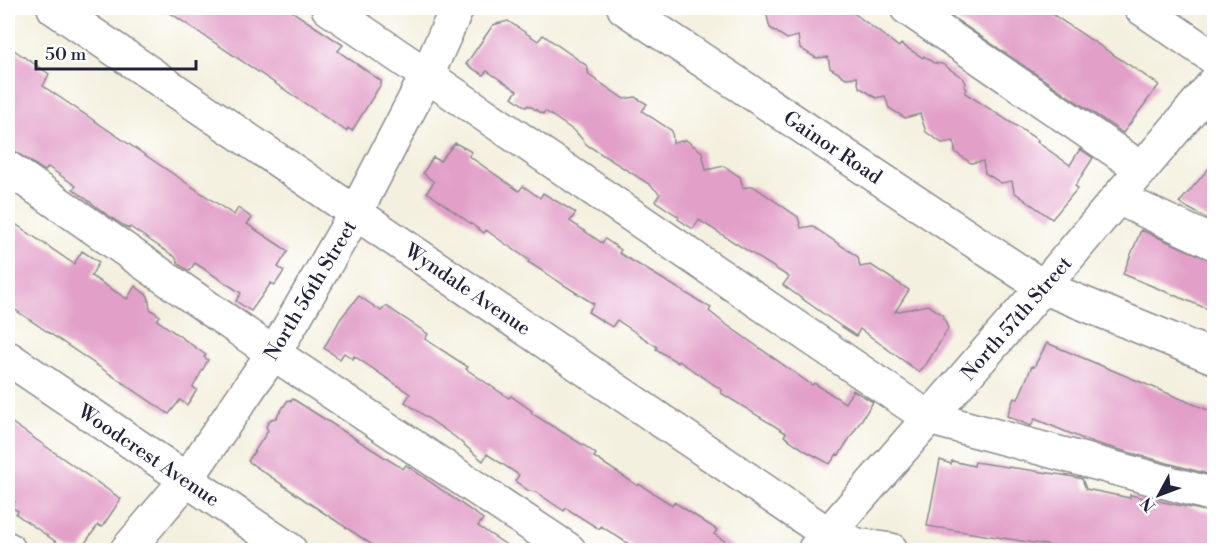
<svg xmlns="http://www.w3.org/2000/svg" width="1222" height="558" viewBox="0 0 1222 558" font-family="'Libre Bodoni',serif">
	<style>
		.building { fill: #e29fc8 }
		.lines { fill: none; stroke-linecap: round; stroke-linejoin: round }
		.minor-casing { stroke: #8b898d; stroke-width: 36 }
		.minor { stroke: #fff; stroke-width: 33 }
		.labels { text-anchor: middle; stroke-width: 4.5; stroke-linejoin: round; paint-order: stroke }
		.street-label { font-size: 20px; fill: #22223b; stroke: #fff }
	</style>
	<rect width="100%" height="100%" fill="#fff"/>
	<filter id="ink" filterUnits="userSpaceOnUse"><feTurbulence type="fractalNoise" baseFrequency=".0167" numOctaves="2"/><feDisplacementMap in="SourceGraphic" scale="12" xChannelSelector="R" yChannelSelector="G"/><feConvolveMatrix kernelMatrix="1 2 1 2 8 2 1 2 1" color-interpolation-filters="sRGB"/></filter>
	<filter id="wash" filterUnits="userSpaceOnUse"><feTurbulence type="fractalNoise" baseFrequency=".008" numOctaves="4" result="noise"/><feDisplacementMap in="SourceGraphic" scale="24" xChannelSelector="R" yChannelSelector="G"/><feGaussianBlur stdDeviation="1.35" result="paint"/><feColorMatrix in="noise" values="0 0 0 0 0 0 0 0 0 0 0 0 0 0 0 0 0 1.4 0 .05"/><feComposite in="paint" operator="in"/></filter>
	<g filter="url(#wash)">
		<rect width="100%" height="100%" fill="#f4f0df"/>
		<g id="blocks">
			<!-- building -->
			<path class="building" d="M163,8H287L343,45L338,51L381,81V84L352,131L348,128L346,131Z
				M765,8H847L899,47L901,44L923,58L924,56L934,63L942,64L963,78L966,83L964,86L967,89L965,93L1038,140L1037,142L1070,165L1080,149L1093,158L1075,186L1078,188L1052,219L1014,192L1012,181L1001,183L985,173L983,161L971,163L955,152L954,141L942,143L926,132L920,114L905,118L889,108L885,96L876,98L859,87L857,77L846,78L830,68L828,57L816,58L800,48L798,36L787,39L770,28Z
				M939,8H1043L1159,85L1123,133Z
				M508,21L538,41L543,35L587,66L589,75L624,99L635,97L647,104L642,111L672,131L673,143L686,140L702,152L706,170L724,166L740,177L743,188L753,186L798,217L801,228L812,226L858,257L860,267L871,265L909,290L895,312L928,305L943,315L948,329L927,363L919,372L860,329L856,336L842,327L783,285L789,277L699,220L693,229L678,219L679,217L655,201L660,194L649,184L587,145L576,132L545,111L543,114L528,105L526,107L512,97L517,91L487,71L483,75L466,64L493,25Z
				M8,46L49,74L43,86L234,215L238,208L252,218L247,224L288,251L278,267L284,271L275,285L271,283L251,311L236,301L241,293L195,263L189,271L179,264L175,257L130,227L129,229L110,217L73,189L76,186L48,167L45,171L8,147Z
				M455,143L472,152L469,156L519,191L523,186L540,198L543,193L576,213L570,221L602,243L605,239L621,250L619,253L711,308L709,311L724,323L812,385L814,383L845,403L853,390L873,402L839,455L837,454L830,464L806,451L784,436L786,433L721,393L722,390L679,361L678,363L656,349L657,347L617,320L612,327L588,312L594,304L528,262L529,260L507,245L486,230L484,233L427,192L434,182L423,173L433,157L440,161Z
				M1215,161V223L1179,203Z
				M8,219L74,264L82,251L99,262L91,276L127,299L135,286L148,296L150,309L160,316L157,320L206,355L204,357L208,360L193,387L197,390L187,405L180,400L169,414L8,305L15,293L8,288Z
				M1141,230L1215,262V298L1210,310L1123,274Z
				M359,296L381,311L386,306L428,334L425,339L468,367L466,369L488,384L509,398L511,396L532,411L531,413L585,446L596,454L594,457L638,486L639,484L672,505L674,502L685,509L717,530L714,534L738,550H638L601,526L599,529L566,508L564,511L536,492L529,491L515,481L519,475L487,454L483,461L455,437L405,402L410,394L354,356L353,359L344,353L340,359L324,348L341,318Z
				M1047,343L1215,413V476L1091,442L1035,419L1031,426L1007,416L1014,398L1018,399L1032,366L1034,367Z
				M293,399L403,469L406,465L483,519L478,526L514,550H380L309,503L248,461L268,431L266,426L271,419L276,418L288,400L291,401Z
				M8,420L121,499L102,527L98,525L80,550H68L16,514L18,511L11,507L15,502L8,497Z
				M940,460L951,464L952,461L974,466L975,462L1069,476L1082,479L1086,489L1130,498V495L1149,499L1215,513V550H1058L1059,547L927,526Z"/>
		</g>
	</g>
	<g filter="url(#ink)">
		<use href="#blocks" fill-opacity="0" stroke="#8b898d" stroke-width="1.5"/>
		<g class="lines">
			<!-- minor casing -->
			<g class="minor-casing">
				<path id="minor" d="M54,8L828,534L858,545L891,550
					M328,8L929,418L1214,495
					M624,8L1043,287L1214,357
					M907,8L1142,169
					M1141,8L1214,58
					M8,168L273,353L569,550
					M1118,198L1214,243
					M8,358L290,550
					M8,549L9,550
					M815,549L1043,287L1214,83
					M127,550L186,480L280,343L356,212L427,75L457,8"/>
			</g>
			<!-- minor -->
			<use href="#minor" class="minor"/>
		</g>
	</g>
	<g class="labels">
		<!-- street labels -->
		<g class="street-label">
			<text transform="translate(833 147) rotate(34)" y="7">Gainor Road</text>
			<text transform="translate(468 289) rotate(34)" y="7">Wyndale Avenue</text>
			<text transform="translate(310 290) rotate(-59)" y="7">North 56th Street</text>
			<text transform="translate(1016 318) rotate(-49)" y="7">North 57th Street</text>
			<text transform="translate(149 455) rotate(34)" y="7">Woodcrest Avenue</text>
		</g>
	</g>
	<!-- margin -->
	<rect width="1222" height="558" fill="none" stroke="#fff" stroke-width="30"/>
	<!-- north arrow -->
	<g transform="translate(1159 495) rotate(229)" stroke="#ffffff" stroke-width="4.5" paint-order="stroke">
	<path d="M0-4.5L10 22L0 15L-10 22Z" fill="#22223b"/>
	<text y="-9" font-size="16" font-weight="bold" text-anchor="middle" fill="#22223b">N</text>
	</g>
	<!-- scale -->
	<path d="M36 60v9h160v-9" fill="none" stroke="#22223b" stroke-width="3"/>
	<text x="45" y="60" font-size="18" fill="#22223b" stroke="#ffffff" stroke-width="4.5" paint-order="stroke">50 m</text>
</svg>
